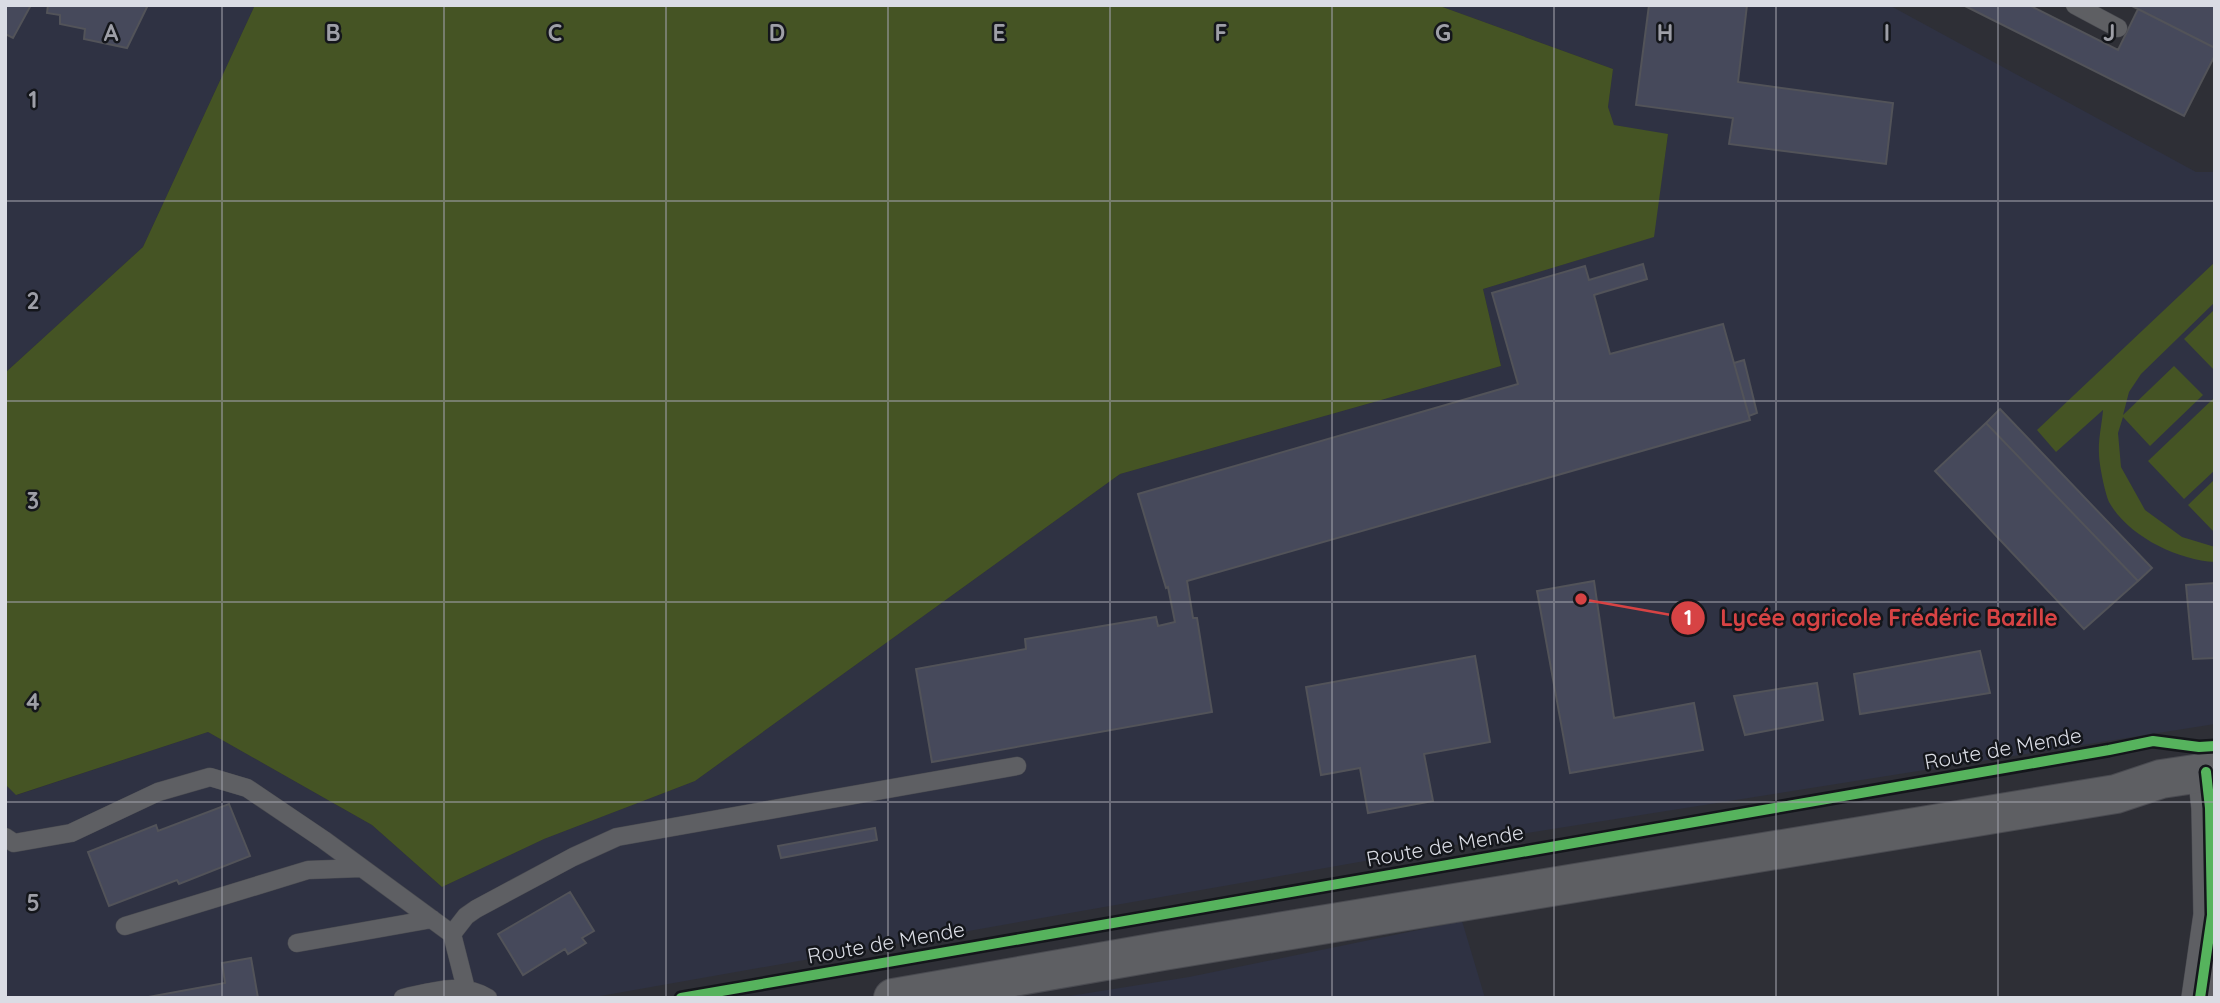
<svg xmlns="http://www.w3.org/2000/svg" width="2220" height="1003" viewBox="0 0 2220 1003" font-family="Quicksand,sans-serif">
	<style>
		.built { fill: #2f3243 }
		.green { fill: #455424 }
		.building { fill: #46495b; stroke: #525359; stroke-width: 2 }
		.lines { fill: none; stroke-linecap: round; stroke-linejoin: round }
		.service-casing { stroke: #4a4b51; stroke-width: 19 }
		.minor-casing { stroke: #4a4b51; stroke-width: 38 }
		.secondary-casing { stroke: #4a4b51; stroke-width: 40 }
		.service { stroke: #5e5f63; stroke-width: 18 }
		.minor { stroke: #5e5f63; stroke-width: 37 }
		.secondary { stroke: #5e5f63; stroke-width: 38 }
		.cycleway-casing { stroke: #14161b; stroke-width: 15 }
		.cycleway { stroke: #56b35d; stroke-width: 10 }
		.grid { fill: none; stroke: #9e9fa7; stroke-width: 2; stroke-opacity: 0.55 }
		.labels { text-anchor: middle; stroke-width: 5; stroke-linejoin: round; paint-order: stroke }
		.street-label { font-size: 21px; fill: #dadce4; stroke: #14161b }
		.grid-label { font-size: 23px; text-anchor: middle; font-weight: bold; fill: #9e9fa7; stroke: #14161b; stroke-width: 5; stroke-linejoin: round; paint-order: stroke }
		.leader { fill: none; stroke: #d74344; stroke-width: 2.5 }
		.callout-dot { fill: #d74344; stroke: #14161b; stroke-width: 2.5 }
		.mark-label { font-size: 21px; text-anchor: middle; font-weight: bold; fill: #fff }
		.callout-label { font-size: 23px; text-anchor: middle; font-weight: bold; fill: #d74344; stroke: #14161b; stroke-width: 5; stroke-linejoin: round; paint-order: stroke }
	</style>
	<rect width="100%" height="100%" fill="#2e2f36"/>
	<!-- built -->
	<path class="built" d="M5,5H255L143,247L5,373Z
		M1437,5H1889L2196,172H2215V724L1495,838L589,998H5V784L17,795L208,732L372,825L442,887L544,839L695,781L1120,474L1501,366L1483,289L1653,237L1668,135L1614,125L1608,107L1613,69Z
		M1462,921L1485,998H1057L1189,977Z"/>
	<!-- green -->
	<path class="green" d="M255,5H1437L1613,69L1608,107L1614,125L1668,134L1654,237L1483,289L1501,366L1120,474L695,781L544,839L442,887L372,825L208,732L16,795L5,784V373L143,247Z
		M2215,262V302L2141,374L2129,392L2123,415L2174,366L2203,395L2150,446L2123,417L2118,433L2121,467L2145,510L2182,537L2215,547V562C2177,560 2128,536 2109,502C2105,493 2099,464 2099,454C2098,439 2102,424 2103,410L2056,452L2037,430Z
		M2215,309V371L2184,339Z
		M2215,397V470L2184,499L2148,461Z
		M2215,479V533L2188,505Z"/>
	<!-- building -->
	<path class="building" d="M5,5H31L13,38L5,34Z
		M48,5H148L127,48L84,39L85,29L60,24V15L47,13Z
		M1649,5H1747L1738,82L1893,103L1886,164L1729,144L1733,118L1636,105Z
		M1963,5H2029L2118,50L2138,9L2215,48V55L2184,116Z
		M2130,5H2215V48L2138,9Z
		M1643,264L1647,279L1594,295L1610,354L1723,324L1750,420L1187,581L1193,618H1197L1212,712L932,762L916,669L1026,649L1025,639L1156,617L1158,626L1175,622L1168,587L1166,588L1138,494L1518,384L1492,293L1585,266L1589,280Z
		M1744,360L1757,413L1749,416L1734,363Z
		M2000,409L2152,568L2138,581L1986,423Z
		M1986,423L2138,581L2084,629L1935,471Z
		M1594,581L1614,718L1694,703L1703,750L1570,773L1537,591Z
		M2215,583V658L2193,659L2186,585Z
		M1980,651L1990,693L1860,714L1854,674Z
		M1475,656L1490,742L1424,754L1433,801L1368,813L1360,768L1321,775L1306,687Z
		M1817,683L1823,720L1745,735L1734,696Z
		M229,804L250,856L179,884L177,880L109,906L88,852L156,825L158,831Z
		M875,828L877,840L781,858L778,846Z
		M570,892L594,931L582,938L586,943L568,954L565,949L523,975L498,934Z
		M251,958L258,998H143L225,983L222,963Z"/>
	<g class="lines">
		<!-- service casing -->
		<g class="service-casing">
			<path id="service" d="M2075,5L2118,28
				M5,837L14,843L71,833L158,792L210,777L247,788L324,840L452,934L466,989
				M125,926L308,870L361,868
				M452,934L466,916L476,909L573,857L617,837L1017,766
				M297,943L432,919
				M403,998C431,992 462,981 488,998"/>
		</g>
		<!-- minor casing -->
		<g class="minor-casing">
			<path id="minor" d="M2200,998L2212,915L2210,808L2206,772"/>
		</g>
		<!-- secondary casing -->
		<g class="secondary-casing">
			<path id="secondary" d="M893,998L1163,951L2116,794L2161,779L2215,771"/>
		</g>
		<!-- service -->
		<use href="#service" class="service"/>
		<!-- minor -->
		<use href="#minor" class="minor"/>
		<!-- secondary -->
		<use href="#secondary" class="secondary"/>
		<!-- cycleway casing -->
		<g class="cycleway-casing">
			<path id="cycleway" d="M681,998L2109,750L2153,741L2199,747L2215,746
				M2200,998L2212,915L2210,808L2206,772"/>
		</g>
		<!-- cycleway -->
		<use href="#cycleway" class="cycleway"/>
	</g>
	<!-- grid -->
	<path class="grid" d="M222,5V998M444,5V998M666,5V998M888,5V998M1110,5V998M1332,5V998M1554,5V998M1776,5V998M1998,5V998M5,201H2215M5,401H2215M5,602H2215M5,802H2215"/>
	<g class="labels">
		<!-- street labels -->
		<g class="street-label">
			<text transform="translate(2003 749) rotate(-10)" y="7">Route de Mende</text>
			<text transform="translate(1445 846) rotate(-10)" y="7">Route de Mende</text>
			<text transform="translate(886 943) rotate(-10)" y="7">Route de Mende</text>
		</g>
	</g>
	<g class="grid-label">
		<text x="111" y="41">A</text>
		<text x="333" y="41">B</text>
		<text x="555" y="41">C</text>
		<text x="777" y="41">D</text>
		<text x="999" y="41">E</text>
		<text x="1221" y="41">F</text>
		<text x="1443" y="41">G</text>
		<text x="1665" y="41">H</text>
		<text x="1887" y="41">I</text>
		<text x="2109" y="41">J</text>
		<text x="33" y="108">1</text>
		<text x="33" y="309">2</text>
		<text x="33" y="509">3</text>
		<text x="33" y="710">4</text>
		<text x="33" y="911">5</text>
	</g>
	<!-- callouts -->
	<path class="leader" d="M1581 599L1688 618"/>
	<g class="callout-dot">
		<circle cx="1581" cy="599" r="7"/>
		<circle cx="1688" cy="618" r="18"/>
	</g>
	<g class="mark-label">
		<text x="1688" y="625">1</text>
	</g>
	<g class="callout-label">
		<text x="1889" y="626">Lycée agricole Frédéric Bazille</text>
	</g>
	<!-- border -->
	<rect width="2220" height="1003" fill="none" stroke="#dadce4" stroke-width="14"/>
</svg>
